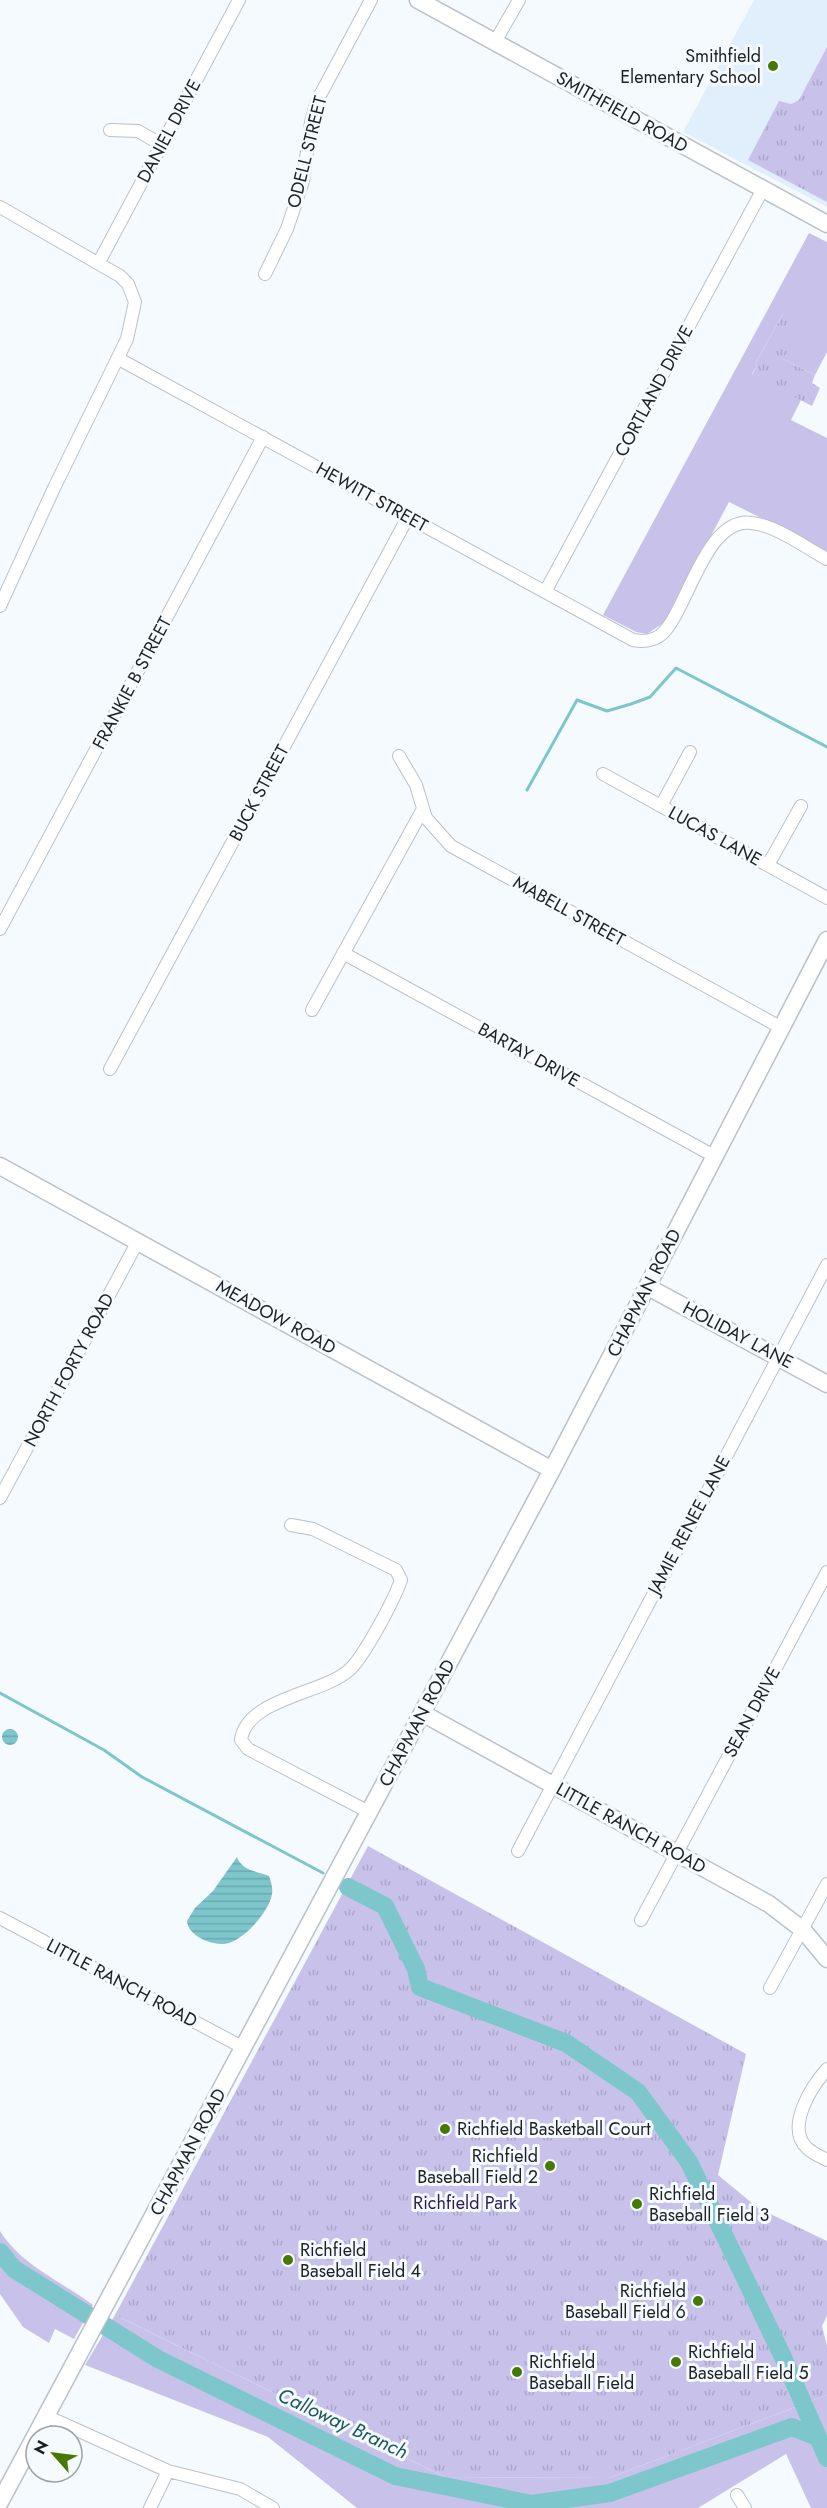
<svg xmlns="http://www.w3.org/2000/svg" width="827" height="2508" viewBox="0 0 827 2508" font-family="Jost,sans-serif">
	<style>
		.built { fill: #e1effc }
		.grass { fill: #c8c2eb }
		.park { fill: url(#park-tufts) }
		.water { fill: url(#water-rules) }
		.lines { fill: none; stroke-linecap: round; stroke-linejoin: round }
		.stream { stroke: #7dc6cb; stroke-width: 3 }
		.river { stroke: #7dc6cb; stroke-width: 18 }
		.street-casing { stroke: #bac1c8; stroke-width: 14 }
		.secondary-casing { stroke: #bac1c8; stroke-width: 19 }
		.street { stroke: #fff; stroke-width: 12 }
		.secondary { stroke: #fff; stroke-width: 16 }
		.poi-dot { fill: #467902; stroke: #f5fafe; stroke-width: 2 }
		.labels { text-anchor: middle; stroke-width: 6; stroke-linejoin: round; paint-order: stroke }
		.poi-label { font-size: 18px; fill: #1e2123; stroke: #f5fafe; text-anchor: start }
		.street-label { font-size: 18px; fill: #1e2123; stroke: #f5fafe }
		.park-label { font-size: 18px; fill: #2d1b58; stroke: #f5fafe }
		.water-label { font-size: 20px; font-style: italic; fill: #1a595c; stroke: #f5fafe }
	</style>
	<defs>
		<pattern id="park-tufts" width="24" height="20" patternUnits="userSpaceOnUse" patternTransform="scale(1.5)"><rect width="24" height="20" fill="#c8c2eb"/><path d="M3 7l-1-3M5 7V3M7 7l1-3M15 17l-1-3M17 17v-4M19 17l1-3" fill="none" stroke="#aba6c9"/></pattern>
		<pattern id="water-rules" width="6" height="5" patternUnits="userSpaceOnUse" patternTransform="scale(1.5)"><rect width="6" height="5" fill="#7dc6cb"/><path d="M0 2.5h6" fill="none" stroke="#6caaae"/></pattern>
	</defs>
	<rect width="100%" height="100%" fill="#f5fafe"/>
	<!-- built -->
	<path class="built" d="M754,0H827V207L683,132Z"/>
	<!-- grass -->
	<path class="grass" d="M809,233L827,242V352L815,375L783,359V314L755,364L757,366L752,374L801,400L791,420L827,438V551L729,502L665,622L647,634L636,632L603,615Z
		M0,2231C21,2265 61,2281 93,2305L74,2339L55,2329L49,2343L23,2327L0,2294Z
		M115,2315L445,2477L609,2478L827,2395V2508H811L786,2454L698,2508H357L268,2437L85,2365Z"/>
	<!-- park -->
	<path class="park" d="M827,47V202L748,160L779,101L791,104L799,100Z
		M783,314L801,323L783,359L815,375L812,383L820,388L812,406L752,375L757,366L755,364Z
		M368,1846L746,2054L718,2175L758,2208L827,2241V2316L822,2326L827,2346V2395L609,2478L445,2477L115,2315Z"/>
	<!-- water -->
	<path class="water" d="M2 1737a8 8 0 1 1 16 0a8 8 0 1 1-16 0Z
		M237,1857C242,1871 257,1871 269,1876C271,1881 273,1888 272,1894C269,1912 245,1938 229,1943C215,1947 188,1937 187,1921L195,1908L213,1891Z"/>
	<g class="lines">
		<!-- stream -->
		<path class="stream" d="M527,790L577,700L607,711L631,704L650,697L676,668L827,747
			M0,1693L104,1750L142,1777L323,1873"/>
		<!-- river -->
		<path class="river" d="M348,1887L385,1906L416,1969L420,1987L566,2043L638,2092L689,2162L783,2357L827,2458
			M0,2252L14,2269L158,2359L395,2476L532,2504L610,2493L792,2427L817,2437"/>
		<!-- street casing -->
		<g class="street-casing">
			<path id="street" d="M495,42L519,0
				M110,130L138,131L162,145
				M0,207L120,276L128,284L135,302L127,339L54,488L0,606
				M99,262L239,0
				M265,274L287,229L303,181L311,122L317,101L371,0
				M119,359L633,640C644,642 655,641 663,633C688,608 706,516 752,523C777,526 805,547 827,559
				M545,592L763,189
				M399,756L416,785L426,818L451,846L780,1027
				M603,774L827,898
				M661,806L690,752
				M768,865L801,806
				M0,929L263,437
				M343,953L714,1156
				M312,1010L423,809
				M110,1069L408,517
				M0,1498L138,1241
				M291,1525L313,1529L396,1570L401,1580C394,1600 363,1659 348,1671C321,1694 246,1699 241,1740L248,1749L369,1812
				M518,1851L827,1265
				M0,1918L244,2048
				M641,1920L827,1572
				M770,1988L827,1884
				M827,2069C812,2086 785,2127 807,2148C812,2153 821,2157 827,2160
				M46,2416L168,2471L240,2489L273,2508
				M737,2495L745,2508
				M150,2508L168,2471"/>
		</g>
		<!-- secondary casing -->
		<g class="secondary-casing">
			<path id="secondary" d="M418,0L827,224
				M0,1166L552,1470
				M648,1287L827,1384
				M422,1713L769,1904L803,1930L827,1959
				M0,2502L552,1470L827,940"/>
		</g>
		<!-- street -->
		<use href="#street" class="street"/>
		<!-- secondary -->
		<use href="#secondary" class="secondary"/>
	</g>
	<!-- markers -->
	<g class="poi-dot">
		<circle cx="773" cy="66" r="6"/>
		<circle cx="445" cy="2129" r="6"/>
		<circle cx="550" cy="2166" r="6"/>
		<circle cx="637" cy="2204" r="6"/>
		<circle cx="288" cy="2260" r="6"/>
		<circle cx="698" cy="2301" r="6"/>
		<circle cx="676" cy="2362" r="6"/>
		<circle cx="517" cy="2372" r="6"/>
	</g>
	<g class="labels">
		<!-- poi labels -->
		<g class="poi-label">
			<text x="761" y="62" text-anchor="end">Smithfield<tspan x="761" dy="21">Elementary School</tspan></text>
			<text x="457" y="2135">Richfield Basketball Court</text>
			<text x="538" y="2162" text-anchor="end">Richfield<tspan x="538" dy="21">Baseball Field 2</tspan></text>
			<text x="649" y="2200">Richfield<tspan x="649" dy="21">Baseball Field 3</tspan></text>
			<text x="300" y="2256">Richfield<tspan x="300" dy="21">Baseball Field 4</tspan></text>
			<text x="686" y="2297" text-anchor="end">Richfield<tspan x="686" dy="21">Baseball Field 6</tspan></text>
			<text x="688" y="2358">Richfield<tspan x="688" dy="21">Baseball Field 5</tspan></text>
			<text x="529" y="2368">Richfield<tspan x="529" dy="21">Baseball Field</tspan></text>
		</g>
		<!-- street labels -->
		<g class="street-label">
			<text transform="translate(622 112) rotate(29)" y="6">SMITHFIELD ROAD</text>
			<text transform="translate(169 131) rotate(-62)" y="6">DANIEL DRIVE</text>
			<text transform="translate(307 152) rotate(-76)" y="6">ODELL STREET</text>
			<text transform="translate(654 391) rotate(-62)" y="6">CORTLAND DRIVE</text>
			<text transform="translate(372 497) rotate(29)" y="6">HEWITT STREET</text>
			<text transform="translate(132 683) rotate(-62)" y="6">FRANKIE B STREET</text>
			<text transform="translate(259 793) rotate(-62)" y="6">BUCK STREET</text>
			<text transform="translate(715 836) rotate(29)" y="6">LUCAS LANE</text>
			<text transform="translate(569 911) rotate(29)" y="6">MABELL STREET</text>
			<text transform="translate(529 1055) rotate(29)" y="6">BARTAY DRIVE</text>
			<text transform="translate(644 1293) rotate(-63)" y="6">CHAPMAN ROAD</text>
			<text transform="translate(276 1317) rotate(29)" y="6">MEADOW ROAD</text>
			<text transform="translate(738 1335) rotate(28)" y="6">HOLIDAY LANE</text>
			<text transform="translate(69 1370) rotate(-62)" y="6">NORTH FORTY ROAD</text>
			<text transform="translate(689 1525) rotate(-62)" y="6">JAMIE RENEE LANE</text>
			<text transform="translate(752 1712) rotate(-62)" y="6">SEAN DRIVE</text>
			<text transform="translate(417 1723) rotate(-62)" y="6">CHAPMAN ROAD</text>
			<text transform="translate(631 1828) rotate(29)" y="6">LITTLE RANCH ROAD</text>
			<text transform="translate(122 1983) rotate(28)" y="6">LITTLE RANCH ROAD</text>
			<text transform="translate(188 2152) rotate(-62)" y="6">CHAPMAN ROAD</text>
		</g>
		<!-- park labels -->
		<g class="park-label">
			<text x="465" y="2209">Richfield Park</text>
		</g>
		<!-- water labels -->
		<g class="water-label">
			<text transform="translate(343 2423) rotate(25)" y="7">Calloway Branch</text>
		</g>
	</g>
	<!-- north arrow -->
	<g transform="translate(54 2454) rotate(298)"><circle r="28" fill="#f5fafe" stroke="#9fa3a6" stroke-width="1.5"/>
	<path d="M0-4.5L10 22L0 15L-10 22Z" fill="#467902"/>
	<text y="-9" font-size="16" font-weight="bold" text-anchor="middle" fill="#1e2123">N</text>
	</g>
</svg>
